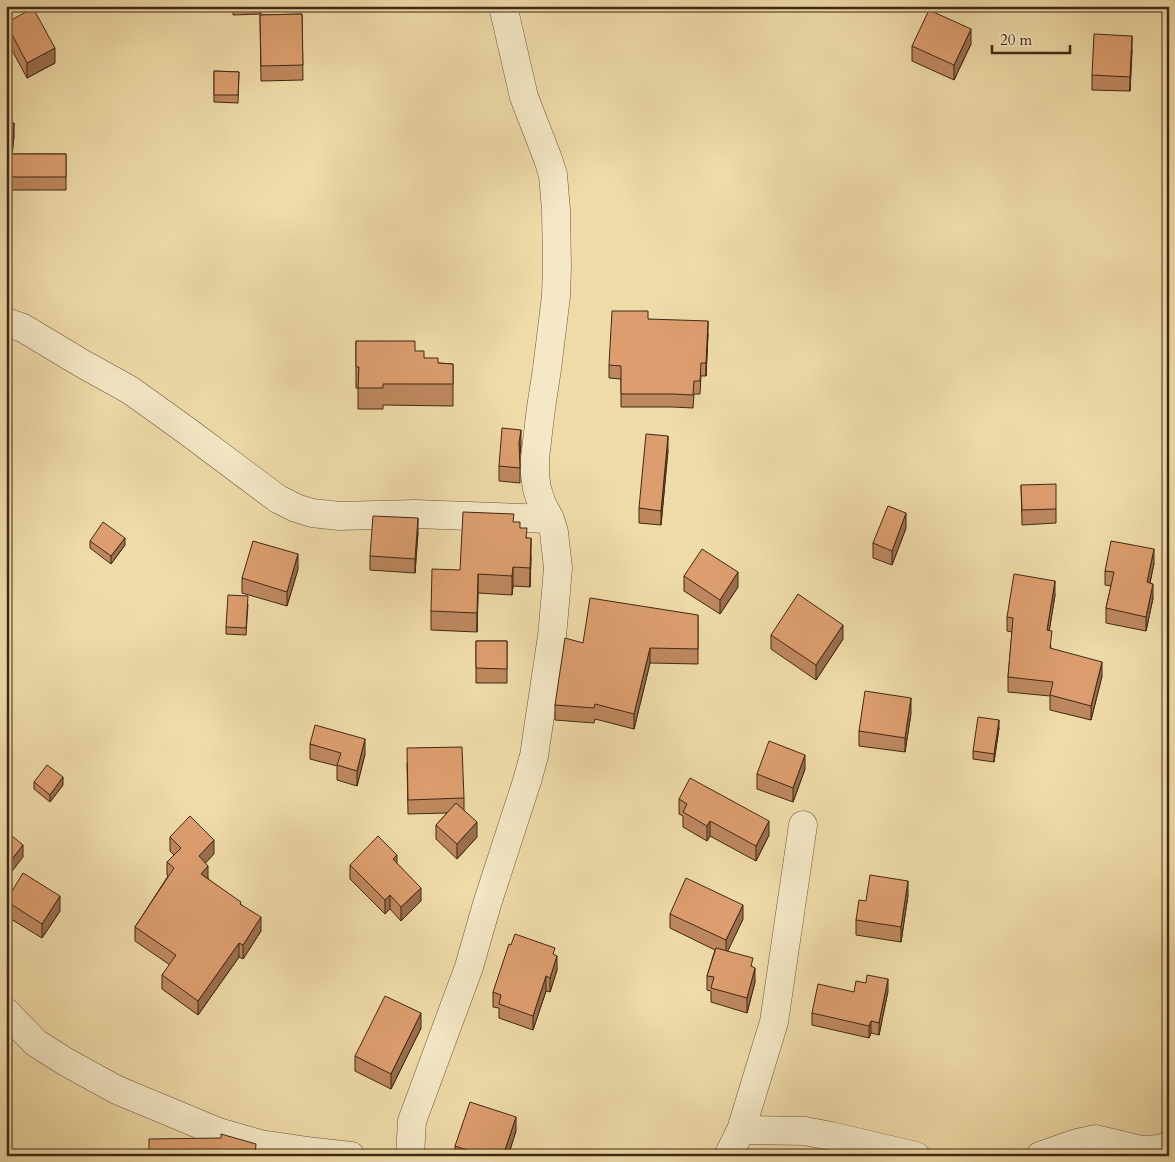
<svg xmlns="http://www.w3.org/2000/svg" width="1175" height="1162" viewBox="0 0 1175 1162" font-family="Cardo,serif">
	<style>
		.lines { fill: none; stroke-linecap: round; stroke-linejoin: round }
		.minor-casing { stroke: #6c553a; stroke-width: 29 }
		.minor { stroke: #f4e8c6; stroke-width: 28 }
		.wall { fill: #be885f; stroke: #402815 }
		.shaded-wall { fill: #9b6f4e; stroke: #402815 }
		.building { fill: #dd9e6f; stroke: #402815 }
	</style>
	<rect width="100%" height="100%" fill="#eedba8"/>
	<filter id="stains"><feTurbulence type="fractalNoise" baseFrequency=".004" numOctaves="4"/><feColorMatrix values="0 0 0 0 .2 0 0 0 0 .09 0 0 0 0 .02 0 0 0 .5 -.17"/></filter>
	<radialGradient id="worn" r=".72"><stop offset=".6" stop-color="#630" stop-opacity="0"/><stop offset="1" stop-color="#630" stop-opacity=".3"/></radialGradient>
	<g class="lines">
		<!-- minor casing -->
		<g class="minor-casing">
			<path id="minor" d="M6,322L23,328L83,364L130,390L187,431L278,499L296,508L312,513L339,516L415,514L550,519
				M6,1012L36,1043L66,1062L117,1090L218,1132L260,1144L315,1152L351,1156
				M741,1130L805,1131L831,1136L916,1156
				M410,1156L412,1121L469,967L487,904L527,781L534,756L552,636L555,603L558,568L554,532L550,519L542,504L537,489L535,475V458L541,408L547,369L556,296L557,266L556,210L553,175L548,159L524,97L503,6
				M728,1156L741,1130L774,1022L803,825
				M1040,1156L1077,1143L1096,1139L1142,1150L1159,1149L1169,1146"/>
		</g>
		<!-- minor -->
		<use href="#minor" class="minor"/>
	</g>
	<!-- wall -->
	<path class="wall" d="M233,6H261V14L233,15Z
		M312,6H348V8L312,7Z
		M302,14L303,80L261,81L260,15Z
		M6,23L55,63L27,78L6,39Z
		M971,44L954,80L912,61V46Z
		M1132,50L1130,91L1092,90V75Z
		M214,71L239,72L238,103L214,102Z
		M6,122L14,136L12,154H66V190H8V194H6Z
		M648,319L708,334L706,376H701L700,394H694L693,408L673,407H621V379L609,378V365Z
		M356,341L415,351L424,358L438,363L453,364V406L383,405V409H358V388H356Z
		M521,445L520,456V483L499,481V466Z
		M668,450L661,525L639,523V508Z
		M1021,485L1056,509V523L1022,525Z
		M514,522L520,528L527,538L531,557L530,587L513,586L512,595L478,593L477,632L431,630V611L460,570Z
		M906,528L892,565L873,558V543Z
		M418,532L415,573L370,570V556Z
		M90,541L125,545L111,564L90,548Z
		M1154,563L1150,583L1153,598L1146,631L1106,623V608L1111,586L1105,585V571Z
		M298,569L287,606L242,593V578Z
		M684,576L738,587L720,614L684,591Z
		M1055,595L1049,631L1051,649L1102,676L1091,720L1050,710V696L1008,692V677L1012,632L1007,631V617Z
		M248,604L246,635L226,634V627Z
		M698,615V664L650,663L634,729L595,719L594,723L555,720V705L583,643Z
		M771,635L843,639L816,680L771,649Z
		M476,641H507V683H476Z
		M911,713L905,752L859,746V731Z
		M999,728L994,762L973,759V751Z
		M310,744L365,754L357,786L337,780V766L310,759Z
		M407,763L464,798V810L477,837L457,859L436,839V825L447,813L408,814Z
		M805,769L793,802L757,789V774Z
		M34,782L63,785L50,802L34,789Z
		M679,799L769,835L756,861L710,836L707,841L683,827V816L679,814Z
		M170,837L214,854L205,863L208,879L241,904L261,931L243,959L239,957L198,1015L162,989V975L170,965L135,941V927L168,876L167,875V862L174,855L170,851Z
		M397,863L421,901L401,921L390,909L385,914L350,879V865Z
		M908,895L901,942L856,935V920L866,901Z
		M6,900L60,911L42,938L6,916Z
		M670,914L743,919L727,951L753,967L755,982L747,1013L711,1002V991L707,990V976L715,950L670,928Z
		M555,955L557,970L550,992L546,991L533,1030L499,1018V1008L493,1007V992Z
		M888,991L879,1035L871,1033L869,1038L812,1025V1013L854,992Z
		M421,1028L391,1089L355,1071V1056Z
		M516,1131L508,1156H455V1146Z"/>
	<!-- shaded-wall -->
	<path class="shaded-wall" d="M971,29V44L954,80V65Z
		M1132,36V50L1130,91V77Z
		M55,48V63L27,78V63Z
		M14,123V136L11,167V154Z
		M708,321V334L706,376V363Z
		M521,430V445L519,458V443Z
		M668,436V450L661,525V511Z
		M906,513V528L892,565V551Z
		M418,518V532L415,573V559Z
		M125,538V545L111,564V556Z
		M531,538V557L530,587V568Z
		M1154,549V563L1147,597V582Z
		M298,554V569L287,606V592Z
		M513,567V586L512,595V576Z
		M738,572V587L720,614V600Z
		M478,574V593L477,632V613Z
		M1055,581V595L1047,645V630Z
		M1153,584V598L1146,631V617Z
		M843,625V639L816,680V665Z
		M650,648V663L634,729V714Z
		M1102,662V676L1091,720V706Z
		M911,698V713L905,752V738Z
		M999,720V728L994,762V754Z
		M365,739V754L357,786V771Z
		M805,755V769L793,802V788Z
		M63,777V785L50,802V795Z
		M710,821V836L707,841V826Z
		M769,821V835L756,861V846Z
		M477,822V837L457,859V844Z
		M214,840V854L199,870V856Z
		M23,845V857L6,879V867Z
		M397,855V869L393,859Z
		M208,866V880L201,874Z
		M908,881V895L901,942V927Z
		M421,888V901L401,921V907Z
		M390,895V909L385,914V900Z
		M60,896V911L42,938V924Z
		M743,905V919L726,955V940Z
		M261,917V931L243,959V945Z
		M239,943V957L198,1015V1001Z
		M557,956V970L550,992V978Z
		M755,968V982L747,1013V998Z
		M546,976V991L533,1030V1016Z
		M888,979V991L879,1035V1023Z
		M421,1013V1028L391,1089V1074Z
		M871,1021V1033L869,1038V1026Z
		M516,1117V1131L508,1156H503Z"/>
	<!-- building -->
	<path class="building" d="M33,8L55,48L27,63L6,23Z
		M929,10L971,29L954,65L912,46Z
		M302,14L303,65L261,66L260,15Z
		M1094,34L1132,36L1130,77L1092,75Z
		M214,71L239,72L238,95H214Z
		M6,122L14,123L11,154H66V177H8V181H6Z
		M612,311H648V319L708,321L706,363H701L700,381H694L693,395L673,394H621V366L609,365Z
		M356,341H415V351H424V358H438V363L453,364V384H383V388H358L359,367H356Z
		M502,428L521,430L519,443L520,468L499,466Z
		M646,434L668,436L661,511L639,508Z
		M1056,484V509L1022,510L1021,485Z
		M888,506L906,513L892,551L873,543Z
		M463,512L514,514L513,522H520V528H527L526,538H531L530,568L513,567L512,576L478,574L477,613L431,611L432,569L460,570Z
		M373,516L418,518L415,559L370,556Z
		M103,522L125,538L111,556L90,541Z
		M253,541L298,554L287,592L242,578Z
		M1111,541L1154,549L1147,582L1153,584L1146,617L1106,608L1114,572L1105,571Z
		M702,549L738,572L720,600L684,576Z
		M1014,574L1055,581L1047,630L1052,631L1050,648L1102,662L1091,706L1050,695L1053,682L1008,677L1013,618L1007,617Z
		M798,594L843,625L816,665L771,635Z
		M228,595L248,596L246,628L226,627Z
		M590,598L698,615V649L650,648L634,714L595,704L594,708L555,705L565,638L583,643Z
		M476,641H507V669L476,668Z
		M865,691L911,698L905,738L859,731Z
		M978,717L999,720L994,754L973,751Z
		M315,725L365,739L357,771L337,765L341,753L310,744Z
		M769,741L805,755L793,788L757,774Z
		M462,747L464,798L408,800L407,748Z
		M47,765L63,777L50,795L34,782Z
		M690,778L769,821L756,846L710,821L707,826L683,812L687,804L679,799Z
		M456,803L477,822L457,844L436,825Z
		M190,816L214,840L199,856L208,866L201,874L241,902L240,904L261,917L243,945L239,943L198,1001L162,975L176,955L135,927L174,868L167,862L181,848L170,837Z
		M6,831L23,845L6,867Z
		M378,836L397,855L393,859L421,888L401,907L390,895L385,900L350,865Z
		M23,873L60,896L42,924L6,901Z
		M870,875L908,881L901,927L856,920L859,900L866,901Z
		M686,878L743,905L726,940L670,914Z
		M515,934L555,948L553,954L557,956L550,978L546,976L533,1016L499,1004L501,995L493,992L509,944L511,945Z
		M716,948L753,958L751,966L755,968L747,998L711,988L714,977L707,976Z
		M867,975L888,979L879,1023L871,1021L869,1026L812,1013L818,984L854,992L856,981L866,983Z
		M385,996L421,1013L391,1074L355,1056Z
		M470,1102L516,1117L503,1156H484L455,1146Z
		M221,1134L256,1144L255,1156H149V1139L221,1138Z
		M324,1150L346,1153L345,1156H323Z"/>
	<!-- margin -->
	<rect width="1175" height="1162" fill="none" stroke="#eedba8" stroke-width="25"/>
	<rect x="8" y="8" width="1160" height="1147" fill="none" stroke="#402815" stroke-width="2.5"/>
	<rect x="12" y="12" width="1150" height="1137" fill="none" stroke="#402815"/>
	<!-- scale -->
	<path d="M992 45v8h78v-8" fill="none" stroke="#402815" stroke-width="2.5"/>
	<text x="1000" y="45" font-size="15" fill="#402815" stroke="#f4e8c6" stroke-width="4" paint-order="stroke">20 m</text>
	<rect width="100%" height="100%" filter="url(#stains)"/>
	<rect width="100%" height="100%" fill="url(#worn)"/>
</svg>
